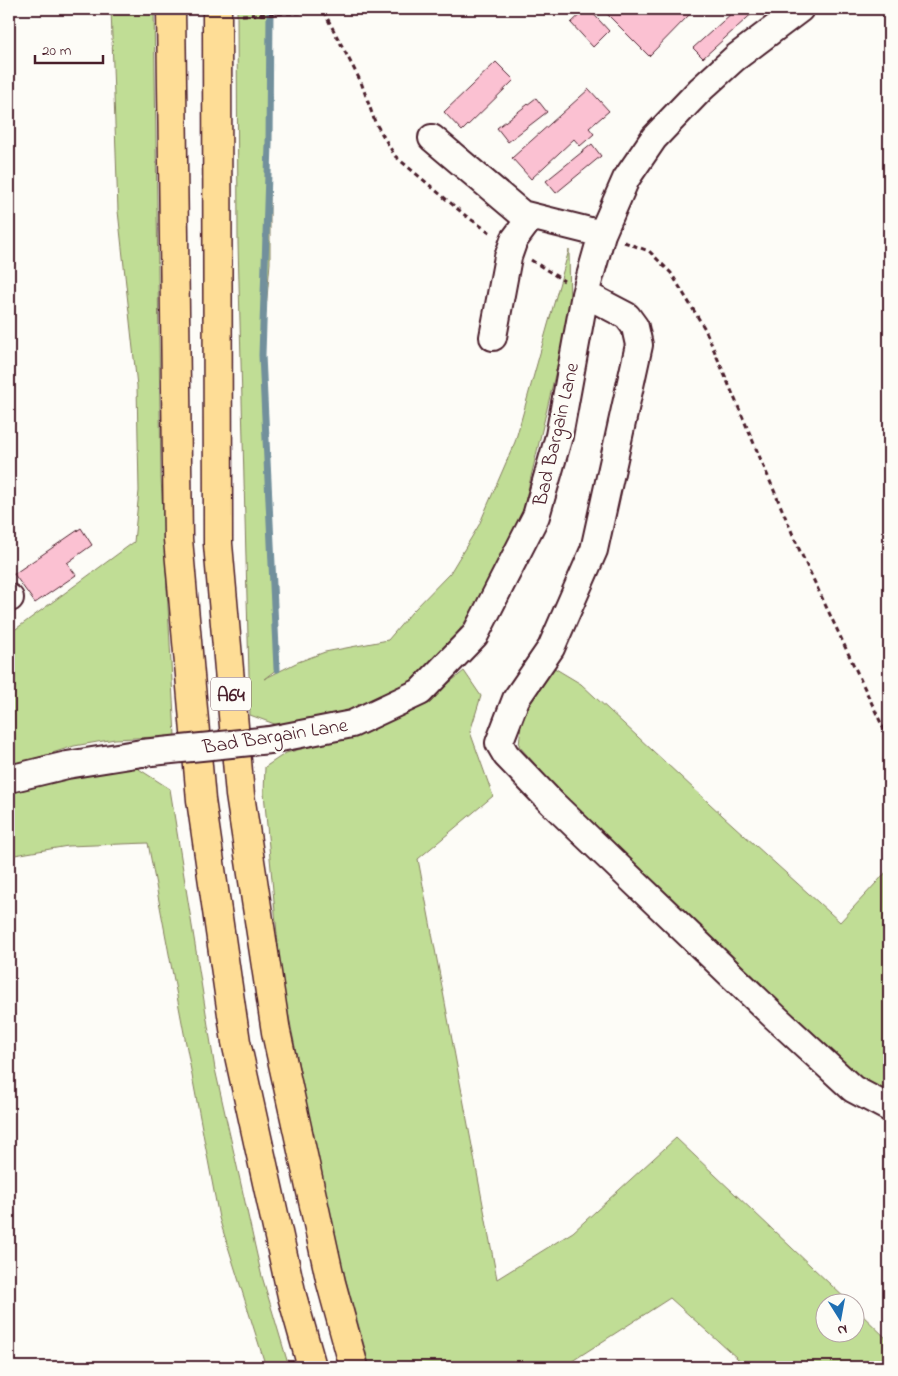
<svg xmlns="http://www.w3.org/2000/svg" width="898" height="1376" viewBox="0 0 898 1376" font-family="'Indie Flower',sans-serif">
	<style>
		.green { fill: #c0dd95; stroke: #857e60 }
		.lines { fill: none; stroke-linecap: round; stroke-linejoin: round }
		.stream { stroke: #72909c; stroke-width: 7 }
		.building { fill: #fbc1d2; stroke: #4a1f2b }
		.minor-casing { stroke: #4a1f2b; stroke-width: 30 }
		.highway-casing { stroke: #4a1f2b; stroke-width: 31 }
		.path { stroke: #4a1f2b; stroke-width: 3; stroke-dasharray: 5 4; stroke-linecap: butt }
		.minor { stroke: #fdfcf7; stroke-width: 26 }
		.highway { stroke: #fedd96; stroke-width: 28 }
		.minor-bridge-casing { stroke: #4a1f2b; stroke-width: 30; stroke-linecap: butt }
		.minor-bridge { stroke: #fdfcf7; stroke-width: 26 }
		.labels { text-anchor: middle; stroke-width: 4.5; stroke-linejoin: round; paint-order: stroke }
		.shield { fill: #fdfcf7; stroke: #806168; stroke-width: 1 }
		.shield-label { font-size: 19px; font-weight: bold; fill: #4a1f2b }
		.street-label { font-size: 20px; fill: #4a1f2b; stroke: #fdfcf7 }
	</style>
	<rect width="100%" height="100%" fill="#fdfcf7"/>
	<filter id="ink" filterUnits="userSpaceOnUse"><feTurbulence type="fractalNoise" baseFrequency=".02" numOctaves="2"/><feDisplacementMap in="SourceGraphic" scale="10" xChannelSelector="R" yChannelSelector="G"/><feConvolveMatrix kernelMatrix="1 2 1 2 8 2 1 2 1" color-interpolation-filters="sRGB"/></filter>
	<g filter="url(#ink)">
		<!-- green -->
		<path class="green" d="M111,9H154L161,478L175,736L115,739L74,746L9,767V634L134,542L139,491L137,386L118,211Z
			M237,9H270V263L262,355L277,669L264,679L298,662L325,652L388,640L412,612L450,573L479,525L515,442L569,250L570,311L518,532L486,590L448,647L423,675L382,697L332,719L280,726L250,715L238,243Z
			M551,666L581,684L723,816L840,922L889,869V1093L855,1080L673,900L567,800L519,746L523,704Z
			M464,671L481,696L470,732L493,796L418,859L497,1279L573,1232L676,1138L850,1303L826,1304V1334H856V1309L889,1341V1367H747L670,1298L563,1367H370L330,1222L281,977L264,793L265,767L286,753L364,732L429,699Z
			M134,766L170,789L215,1069L261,1273L289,1367H266L219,1218L148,843L68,846L9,856V790L76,773Z"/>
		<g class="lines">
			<!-- stream -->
			<path class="stream" d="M270,9L269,144L262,355L277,669"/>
		</g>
		<!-- building -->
		<path class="building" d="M586,9H589L609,31L593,47L571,23Z
			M610,9H685L690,14L649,56L606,13Z
			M728,9H757L703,58L693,48L732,13Z
			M496,62L514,80L462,131L444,112Z
			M589,89L609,111L589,128L594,134L580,146L574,139L531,179L512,158Z
			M536,98L547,112L508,142L497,128Z
			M592,144L601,156L556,193L546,181Z
			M81,528L92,545L67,563L76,575L35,603L14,574Z"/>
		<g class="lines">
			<!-- minor casing -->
			<g class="minor-casing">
				<path id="minor" d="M432,138L522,214L602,234
					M585,294L627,316L635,327L639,345L594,550L551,648L516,699L499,743L506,755L552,803L774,1016L853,1089L889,1108
					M493,337L508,257L514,240L531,217
					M9,598H10
					M270,740L352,724L420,692L475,635L536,516L559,436L585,294L602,234L626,179L654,138L701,89L735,58L800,9
					M9,779L67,765L142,753"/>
			</g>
			<!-- highway casing -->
			<g class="highway-casing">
				<path id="highway" d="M171,9L178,539L201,800L236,1042L292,1296L312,1367
					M217,9L218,544L240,795L276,1032L331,1283L354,1367"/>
			</g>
			<!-- path -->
			<path class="path" d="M242,15L324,12L361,82L375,122L395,156L466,216L491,233
				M624,242L649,251L671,273L705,329L799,549L889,740
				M531,260L564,281"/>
			<!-- minor -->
			<use href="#minor" class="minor"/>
			<!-- highway -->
			<use href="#highway" class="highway"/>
			<!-- minor-bridge casing -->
			<g class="minor-bridge-casing">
				<path id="minor-bridge" d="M142,753L270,740"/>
			</g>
			<!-- minor-bridge -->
			<use href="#minor-bridge" class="minor-bridge"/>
		</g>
	</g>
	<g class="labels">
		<!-- shield labels -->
		<rect class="shield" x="211" y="677.5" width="40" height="33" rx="4"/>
		<g class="shield-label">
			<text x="231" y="701">A64</text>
		</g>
		<!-- street labels -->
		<g class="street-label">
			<text transform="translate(555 434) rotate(-77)" y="7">Bad Bargain Lane</text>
			<text transform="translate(275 735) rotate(-9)" y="7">Bad Bargain Lane</text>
		</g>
	</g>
	<!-- margin -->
	<rect width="898" height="1376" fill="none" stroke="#fdfcf7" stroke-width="30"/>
	<rect x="15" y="15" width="868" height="1346" fill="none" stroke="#4a1f2b" stroke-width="2" filter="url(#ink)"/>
	<!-- north arrow -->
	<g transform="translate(840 1318) rotate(169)"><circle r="24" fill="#fdfcf7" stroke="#b5a4a5"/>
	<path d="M0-4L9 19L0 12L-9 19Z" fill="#1f6fb2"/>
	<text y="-8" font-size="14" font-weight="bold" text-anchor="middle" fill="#4a1f2b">N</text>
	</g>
	<!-- scale -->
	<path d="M35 55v8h68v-8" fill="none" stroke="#4a1f2b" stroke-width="2.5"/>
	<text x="42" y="55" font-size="15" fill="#4a1f2b" stroke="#fdfcf7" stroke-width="4" paint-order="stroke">20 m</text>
</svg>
